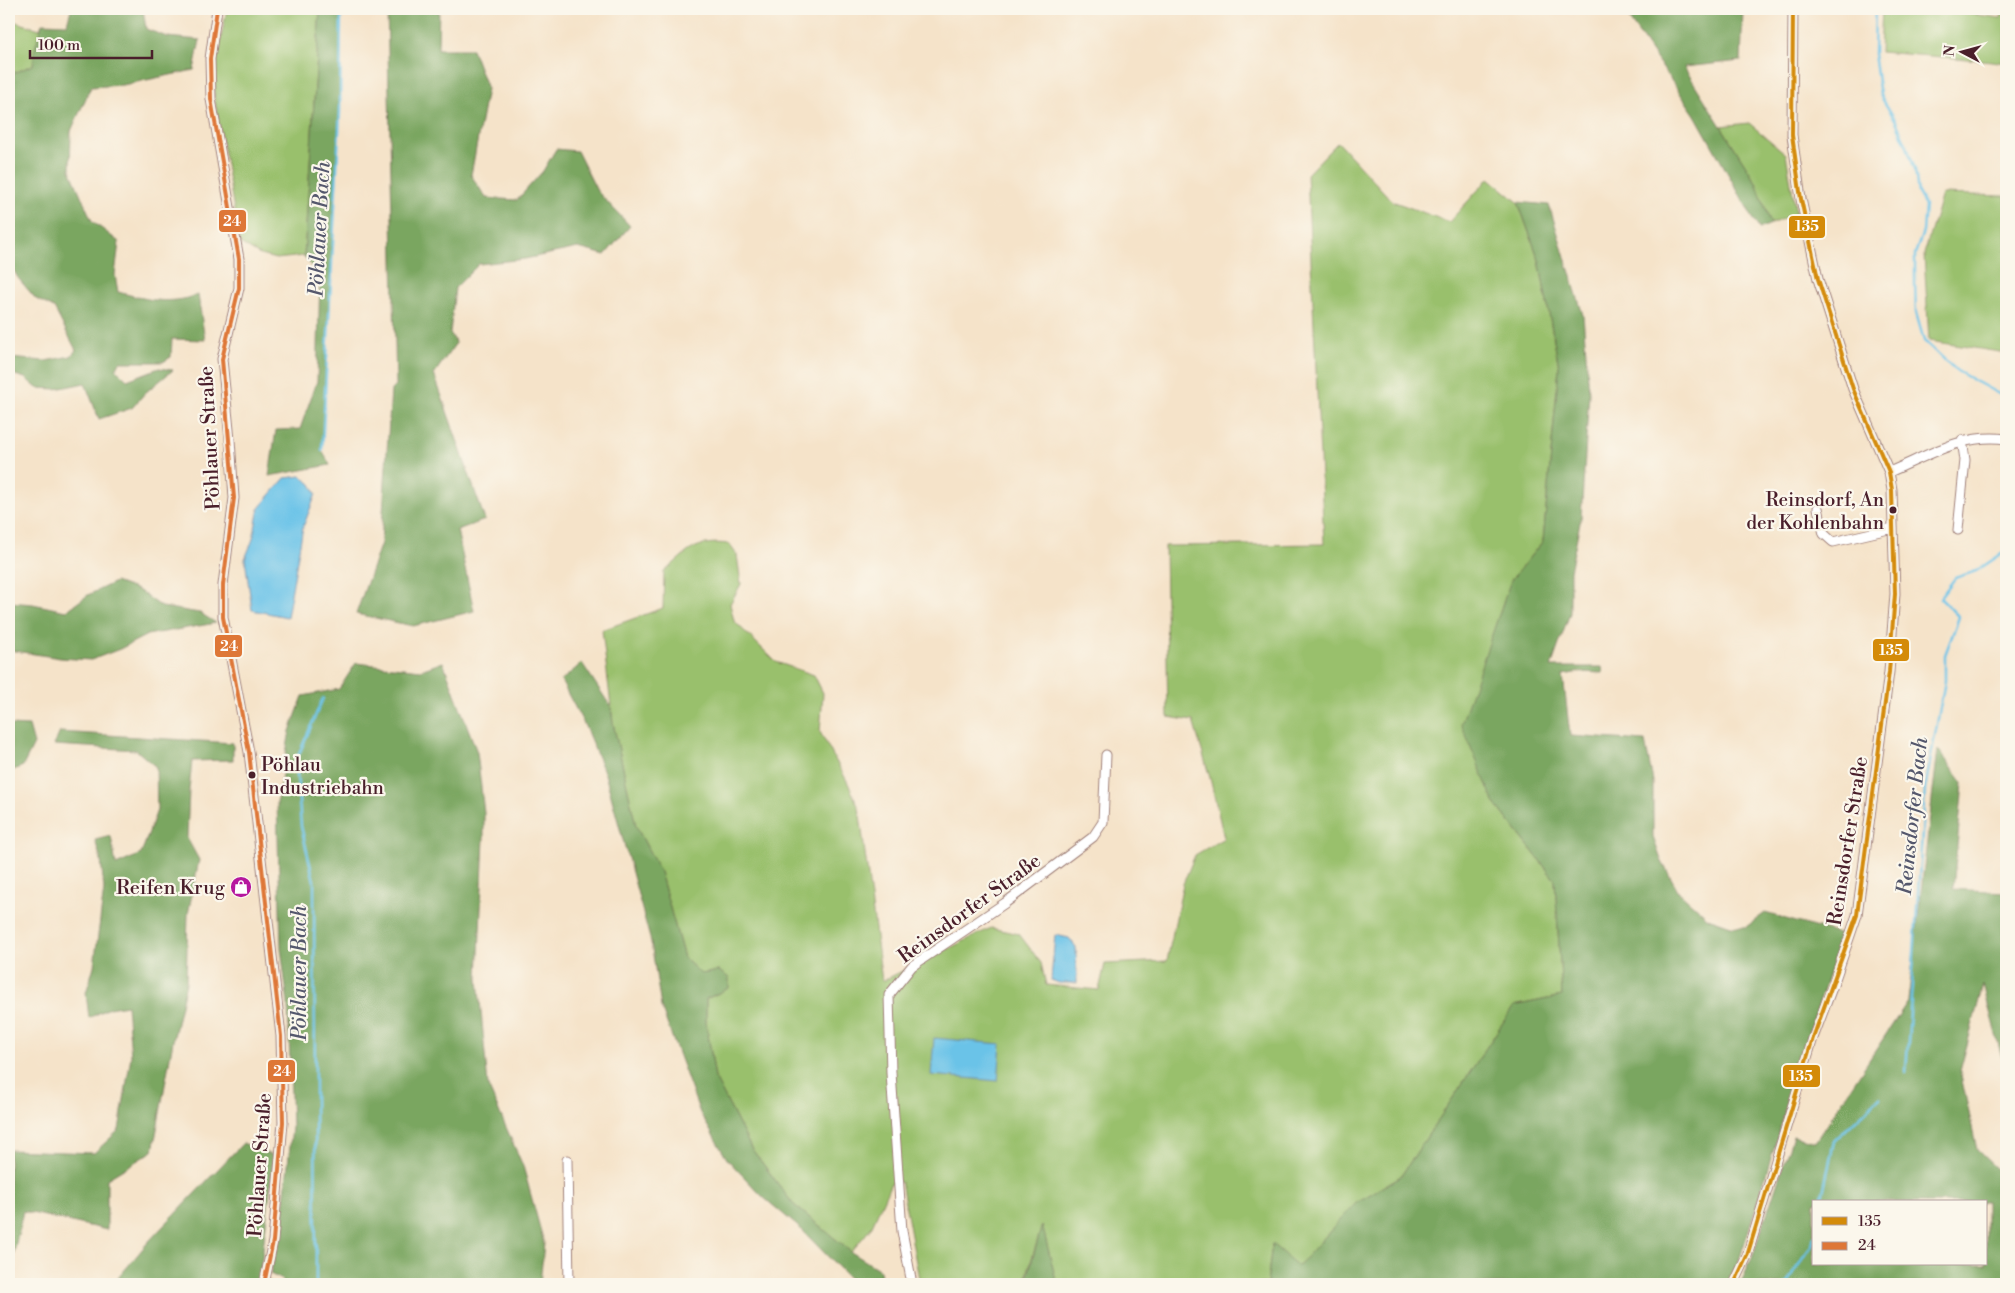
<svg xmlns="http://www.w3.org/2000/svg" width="2015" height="1293" viewBox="0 0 2015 1293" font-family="'Libre Bodoni',serif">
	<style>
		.green { fill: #99c06c; stroke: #72704c }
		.forest { fill: #7aa660; stroke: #626246; fill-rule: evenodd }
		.water { fill: #6ac3e8; stroke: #5a718a }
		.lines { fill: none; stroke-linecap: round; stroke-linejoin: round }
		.stream { stroke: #6ac3e8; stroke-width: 2.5 }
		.street-casing { stroke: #a0817a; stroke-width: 11 }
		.street { stroke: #fff; stroke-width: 9 }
		.bus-1-casing { stroke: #fbf7ec; stroke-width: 8 }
		.bus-2-casing { stroke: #fbf7ec; stroke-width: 8 }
		.bus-1 { stroke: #d48b09; stroke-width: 4 }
		.bus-2 { stroke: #de7737; stroke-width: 4 }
		.bus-dot { fill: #4a1f2b; stroke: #fbf7ec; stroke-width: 2 }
		.labels { text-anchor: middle; stroke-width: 4.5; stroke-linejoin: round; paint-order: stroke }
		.bus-label { font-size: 19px; fill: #4a1f2b; stroke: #fbf7ec; text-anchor: end }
		.street-label { font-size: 20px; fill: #4a1f2b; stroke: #fbf7ec }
		.poi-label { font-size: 20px; fill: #4a1f2b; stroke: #fbf7ec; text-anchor: end }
		.water-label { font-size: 21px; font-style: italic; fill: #55586d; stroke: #fbf7ec }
		.line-badge { stroke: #fbf7ec; stroke-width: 2 }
		.badge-label { font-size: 14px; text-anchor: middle; font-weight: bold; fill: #fff }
	</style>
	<rect width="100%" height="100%" fill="#fbf7ec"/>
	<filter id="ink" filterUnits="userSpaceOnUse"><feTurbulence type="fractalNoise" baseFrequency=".02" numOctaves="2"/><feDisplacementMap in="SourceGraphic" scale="10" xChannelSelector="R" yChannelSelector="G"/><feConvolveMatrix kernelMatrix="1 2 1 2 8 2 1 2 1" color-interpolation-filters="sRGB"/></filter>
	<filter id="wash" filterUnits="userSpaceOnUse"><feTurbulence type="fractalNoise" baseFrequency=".0096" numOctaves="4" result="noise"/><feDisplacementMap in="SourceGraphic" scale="20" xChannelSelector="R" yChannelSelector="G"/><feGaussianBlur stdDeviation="1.12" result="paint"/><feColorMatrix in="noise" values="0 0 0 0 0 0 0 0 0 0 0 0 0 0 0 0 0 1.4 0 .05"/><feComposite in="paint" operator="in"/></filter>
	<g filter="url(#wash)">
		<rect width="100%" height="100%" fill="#f5e3c9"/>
		<!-- green -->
		<path class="green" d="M227,9H320L304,256L276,259L260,255L240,243L214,97V72Z
			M1882,9H1971V14L2001,18L2003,9H2006V63L1992,61L1880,52Z
			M9,20L40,29L33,65L9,75Z
			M1749,123L1786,154L1796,213L1771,224L1756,182L1721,126Z
			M1338,142L1392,201L1449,222L1489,178L1518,202L1539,260L1559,367L1543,541L1511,580L1494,802L1555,880L1562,996L1514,1006L1401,1176L1357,1202L1298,1267L1272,1245L1267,1284H1057L1042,1226L1024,1284H920L901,1182L891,1183L871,1228L851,1252L793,1204L751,1148L715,1078L706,1022V999L721,992L719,971L701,974L684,958L660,872L636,826L613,723L602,630L663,608L664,572C689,551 694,540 729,544L737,555L741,584L730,604L734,621L776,662L814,675L823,693L820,732L847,781L859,808L882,981L991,928L1019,934L1041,963L1046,985L1099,990L1105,964L1167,961L1183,884L1195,855L1224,838L1210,778L1193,721L1168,717L1165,546L1324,544L1307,174Z
			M1942,194L2006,196V353L1929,341L1924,254Z"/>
		<!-- forest -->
		<path class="forest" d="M71,9H143L146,29L167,37L200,40L194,70L123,85L91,87L71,131L70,170L92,221L119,242L115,275L118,292C149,300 167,305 198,295L205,340L172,339L171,357L163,362H120L116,369L127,380L159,368L173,370L145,393L132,408L99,419L85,383L56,389L37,388L25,378L9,373V358L45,361L71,356L76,350L54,308L36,299L18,278L9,262V75L33,65L34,52L42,23L67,24Z
			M320,9H341L340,112L322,450L330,465L269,476L276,430L300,429L317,381L320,278L304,256Z
			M387,9H439L438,49H472L487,89L471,175L486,198L517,200L543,171L556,149L577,151L597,191L630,226L605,255L578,248L525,259L479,264L455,288L450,333L456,343L434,374L485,520L457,530L474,611L413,626L356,614L381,543L391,390L396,385Z
			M1622,9H1743L1741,61L1684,67L1756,182L1771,224L1759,229L1695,115Z
			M1518,202L1549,205L1583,315L1589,393L1581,518L1570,571V613L1551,667H1602L1603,673L1580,672L1563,675L1570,736L1645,741L1653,781V837L1661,860L1679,892L1708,918L1731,926L1746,927L1765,913L1842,935C1803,1046 1772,1159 1736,1270L1728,1284H1267L1272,1244L1298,1266L1357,1202L1401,1176L1514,1006L1562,996L1555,880L1494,802L1461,724L1511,580L1543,541L1559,367L1539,260Z
			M115,582L138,590L162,607L200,613L216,623L147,635L120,649L91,660L60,658L9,650V602L33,604L66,611L88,595Z
			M443,662L477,752L484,813V838L478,979L488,1086L523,1166L544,1243L540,1284H283V1280L270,1274L281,1230L292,1127L288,1004L281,948L277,802L290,731L303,696L339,689L356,663L421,670Z
			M582,663L611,707L613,723L636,826L660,872L684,958L701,974L719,971L729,978V988L706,999V1022L715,1078L751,1148L793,1204L851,1252L880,1270L882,1284H855L802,1230L763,1197L727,1159L700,1113L661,1007L651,942L605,774L584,724L561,681Z
			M9,725L29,726L34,744L23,766L9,772Z
			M60,732L233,743V760L192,761L189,790L187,838L199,860L188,914L186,983L173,1041L153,1151L107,1179V1230L23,1211L9,1276V1150L94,1153L119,1130L131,1056L127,1005L109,1008L89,1018L86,993L94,966L104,889L101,860L95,840L111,836L116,865L141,854L157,810L156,767L136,750L54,745Z
			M1938,749L1963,783L1953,889L2006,892V1058H2002L1983,985L1960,1071L1977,1150L2006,1178V1284H1740L1751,1261L1793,1136L1815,1142L1908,1001ZM1814,1202H1986V1264H1814Z
			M243,1143L274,1156L259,1284H113L149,1241Z
			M1042,1225L1057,1284H1024L1027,1278Z"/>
		<!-- water -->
		<path class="water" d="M301,476L311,484L316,494L303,527L287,617L252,610L245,559L253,539L259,508L285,478Z
			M1055,935L1069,938L1076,947L1077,983H1059L1051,980Z
			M934,1038L1001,1044L998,1081L931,1075Z"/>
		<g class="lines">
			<!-- stream -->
			<path class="stream" d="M1875,9L1874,54L1880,95L1896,121L1906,144L1915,170L1918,193L1925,205L1923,232L1915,254V283L1916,313L1924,341L1957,371L2006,398
				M322,450L340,112L341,9
				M1906,1072L1925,789L1945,681V655L1959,617L1940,598L1955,578L1976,571L2006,551
				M1821,1202L1834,1141L1880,1097
				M316,1284L314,881L301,826L296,761L323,698
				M1786,1284L1812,1245L1814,1236"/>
		</g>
	</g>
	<g filter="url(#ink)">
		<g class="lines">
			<!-- street casing -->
			<g class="street-casing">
				<path id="street" d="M217,9L210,59L211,99L239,259V288L222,359L230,440L234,498L223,585V617L249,752L281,1036L283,1122L273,1241L264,1284
					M1889,472C1928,456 1962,433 2006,439
					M1818,508L1824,534L1833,542L1893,528
					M1958,530L1965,460L1962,440
					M567,1160L569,1284
					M912,1284L902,1231L891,1073L889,995L912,966L1005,903L1093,837L1103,822L1106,755
					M1734,1284L1747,1256L1813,1038L1833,985L1857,915L1889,672L1895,594L1892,490L1889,472L1853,389L1818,279L1801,199L1792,135L1793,9"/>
			</g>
			<!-- street -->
			<use href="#street" class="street"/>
			<!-- bus-1 casing -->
			<g class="bus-1-casing">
				<path id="bus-1" d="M1734,1284L1747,1256L1813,1038L1857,915L1889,672L1895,594L1892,490L1889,472L1853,389L1818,279L1801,199L1792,135L1793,9"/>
			</g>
			<!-- bus-2 casing -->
			<g class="bus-2-casing">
				<path id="bus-2" d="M217,9L210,59L211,99L239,259V288L222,359L234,498L223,585V617L249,752L281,1036L283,1122L273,1241L264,1284"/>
			</g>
			<!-- bus-1 -->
			<use href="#bus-1" class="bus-1"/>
			<!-- bus-2 -->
			<use href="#bus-2" class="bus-2"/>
		</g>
	</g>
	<!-- icons -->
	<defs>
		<g id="shop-disc" transform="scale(1.125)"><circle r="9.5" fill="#b5179e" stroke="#fbf7ec"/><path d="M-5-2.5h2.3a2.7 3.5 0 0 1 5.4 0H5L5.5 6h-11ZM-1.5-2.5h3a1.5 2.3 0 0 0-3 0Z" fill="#fff"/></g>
	</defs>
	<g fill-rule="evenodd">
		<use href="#shop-disc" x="241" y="887"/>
	</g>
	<!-- markers -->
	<g class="bus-dot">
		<circle cx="1893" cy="510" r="4.5"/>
		<circle cx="252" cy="775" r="4.5"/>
	</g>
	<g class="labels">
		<!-- bus labels -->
		<g class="bus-label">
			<text x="1884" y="506">Reinsdorf, An<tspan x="1884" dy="23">der Kohlenbahn</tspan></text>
			<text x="261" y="771" text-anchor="start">Pöhlau<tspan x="261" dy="23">Industriebahn</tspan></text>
		</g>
		<!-- street labels -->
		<g class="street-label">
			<text transform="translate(209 438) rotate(-93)" y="7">Pöhlauer Straße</text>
			<text transform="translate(1847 841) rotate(-81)" y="7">Reinsdorfer Straße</text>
			<text transform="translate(969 908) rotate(-36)" y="7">Reinsdorfer Straße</text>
			<text transform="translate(259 1165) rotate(-86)" y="7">Pöhlauer Straße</text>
		</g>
		<!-- poi labels -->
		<g class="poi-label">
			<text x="225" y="894">Reifen Krug</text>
		</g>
		<!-- water labels -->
		<g class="water-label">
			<text transform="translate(319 229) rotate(-87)" y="7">Pöhlauer Bach</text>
			<text transform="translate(1912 816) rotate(-84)" y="7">Reinsdorfer Bach</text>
			<text transform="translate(299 973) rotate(-90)" y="7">Pöhlauer Bach</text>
		</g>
	</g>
	<g class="line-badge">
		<rect x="218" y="209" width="29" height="24" rx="5" fill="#de7737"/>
		<rect x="1788" y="215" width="38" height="24" rx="5" fill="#d48b09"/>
		<rect x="214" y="634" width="29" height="24" rx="5" fill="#de7737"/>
		<rect x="1872" y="638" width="38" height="24" rx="5" fill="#d48b09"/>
		<rect x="267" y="1059" width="29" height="24" rx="5" fill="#de7737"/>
		<rect x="1782" y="1064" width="39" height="24" rx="5" fill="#d48b09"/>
	</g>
	<g class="badge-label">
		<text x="232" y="226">24</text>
		<text x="1807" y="231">135</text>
		<text x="229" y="651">24</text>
		<text x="1891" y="655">135</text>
		<text x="282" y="1076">24</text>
		<text x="1801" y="1081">135</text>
	</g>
	<!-- margin -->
	<rect width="2015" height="1293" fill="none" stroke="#fbf7ec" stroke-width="30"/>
	<!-- legend -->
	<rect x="1812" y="1200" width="175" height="65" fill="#fbf7ec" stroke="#b4a19f"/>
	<rect x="1822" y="1217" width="25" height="8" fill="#d48b09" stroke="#b4a19f"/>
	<text x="1858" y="1226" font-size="15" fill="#4a1f2b">135</text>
	<rect x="1822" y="1242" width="25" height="8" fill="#de7737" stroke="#b4a19f"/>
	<text x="1858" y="1250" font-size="15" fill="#4a1f2b">24</text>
	<!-- north arrow -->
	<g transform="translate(1962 52) rotate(276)" stroke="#fbf7ec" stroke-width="4" paint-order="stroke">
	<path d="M0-4L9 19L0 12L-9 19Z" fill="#4a1f2b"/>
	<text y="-8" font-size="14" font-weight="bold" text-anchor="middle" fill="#4a1f2b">N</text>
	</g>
	<!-- scale -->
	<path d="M30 50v8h122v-8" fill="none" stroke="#4a1f2b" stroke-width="2.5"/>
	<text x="38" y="50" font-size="15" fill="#4a1f2b" stroke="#fbf7ec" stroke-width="4" paint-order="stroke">100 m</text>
</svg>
